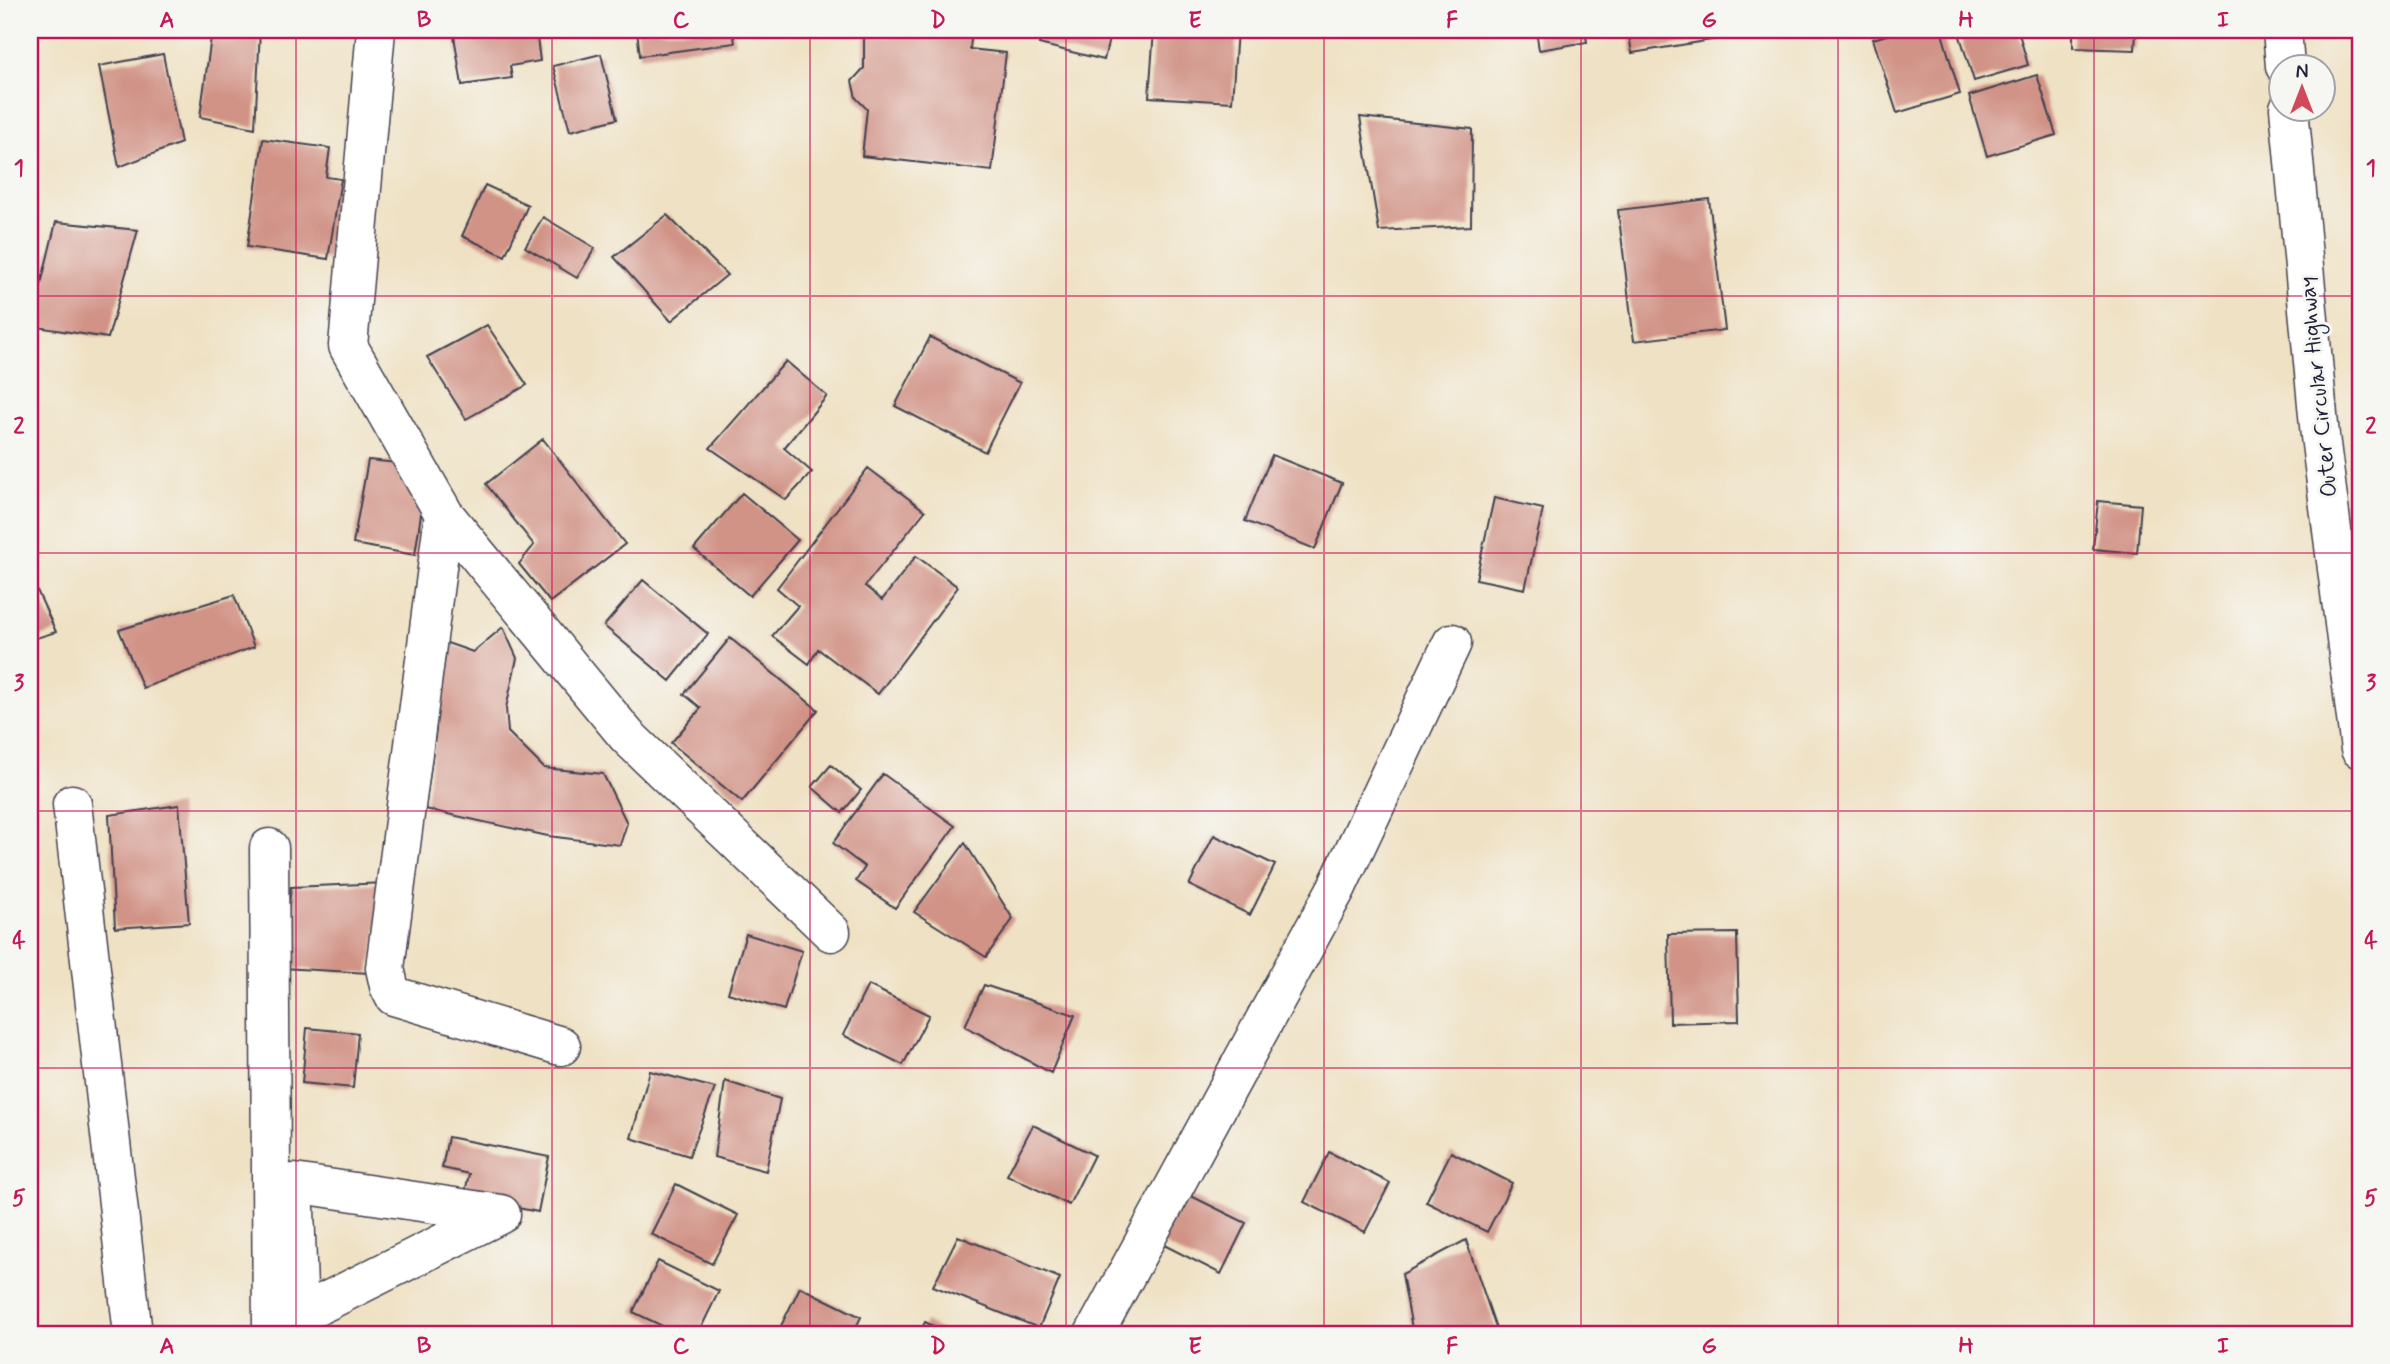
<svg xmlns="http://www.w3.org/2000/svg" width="2390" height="1364" viewBox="0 0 2390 1364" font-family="Mynerve,sans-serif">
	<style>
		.building { fill: #d19386 }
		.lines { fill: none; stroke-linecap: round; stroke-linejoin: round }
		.minor-casing { stroke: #413f4f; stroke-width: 41 }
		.highway-casing { stroke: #413f4f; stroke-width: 41 }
		.minor { stroke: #fff; stroke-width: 38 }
		.highway { stroke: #fff; stroke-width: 38 }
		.grid { fill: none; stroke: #c2185b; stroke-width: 2; stroke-opacity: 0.55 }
		.labels { text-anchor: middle; stroke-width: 6; stroke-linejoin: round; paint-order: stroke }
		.street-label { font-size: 23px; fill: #22223b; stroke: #f6f6f2 }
		.neatline { fill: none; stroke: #c2185b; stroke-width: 2.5 }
		.grid-label { font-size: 23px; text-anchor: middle; font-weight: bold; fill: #c2185b }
	</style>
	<rect width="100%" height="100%" fill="#f6f6f2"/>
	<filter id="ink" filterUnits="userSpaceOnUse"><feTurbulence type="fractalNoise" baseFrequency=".0143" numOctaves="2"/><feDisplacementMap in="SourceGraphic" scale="14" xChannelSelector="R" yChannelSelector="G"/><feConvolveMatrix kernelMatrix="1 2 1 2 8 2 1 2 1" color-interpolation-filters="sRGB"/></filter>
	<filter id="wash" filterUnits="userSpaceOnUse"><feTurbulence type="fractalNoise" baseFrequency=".00686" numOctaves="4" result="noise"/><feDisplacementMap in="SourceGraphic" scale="28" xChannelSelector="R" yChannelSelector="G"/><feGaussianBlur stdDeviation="1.57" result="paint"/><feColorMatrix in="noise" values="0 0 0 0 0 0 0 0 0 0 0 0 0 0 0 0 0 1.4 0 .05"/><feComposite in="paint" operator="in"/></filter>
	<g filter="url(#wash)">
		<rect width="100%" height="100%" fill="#efe1c3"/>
		<g id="blocks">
			<!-- building -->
			<path class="building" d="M212,30H260L255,128L200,117Z
				M453,30H536L540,61L510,66L512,78L462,85Z
				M637,30H733L735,43L640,56Z
				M897,30H972L970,49L1006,53L992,171L862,156L867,109L856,98L852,81L864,68V36H889Z
				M1043,30H1111L1104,60L1039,44Z
				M1154,30H1237L1232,102L1149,97Z
				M1536,30H1585L1587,42L1539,50Z
				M1628,30H1723L1724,38L1632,53Z
				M1904,30H1941L1960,94L1897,113L1873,39Z
				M1958,30H2018L2028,65L1974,81Z
				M2073,30H2136L2135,50L2073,48Z
				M163,54L181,143L119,167L99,66Z
				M601,54L617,119L570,131L553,66Z
				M2037,75L2056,135L1987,156L1969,96Z
				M1360,117L1472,129L1471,226L1379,231Z
				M263,139L330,148L326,177L341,179L328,259L247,247Z
				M485,185L528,205L505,256L462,236Z
				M1709,199L1725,330L1634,341L1618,210Z
				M667,215L727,275L671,321L614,257Z
				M543,217L595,248L577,278L525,247Z
				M56,222L138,230L108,338L31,326Z
				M487,325L527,385L466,419L427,357Z
				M930,337L1020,383L985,452L895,406Z
				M786,361L827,396L784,448L812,472L786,500L710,448Z
				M543,439L625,544L550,602L519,564L534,545L486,484Z
				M1272,455L1342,483L1315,549L1245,521Z
				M368,460L428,466L415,555L353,544Z
				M868,468L925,511L865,586L882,600L916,556L958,587L878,694L818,649L809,664L772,636L798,606L777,588Z
				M742,493L798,540L750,596L694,549Z
				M1494,498L1543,509L1525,589L1476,579Z
				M2098,501L2141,505L2137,553L2093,549Z
				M30,575L56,632L30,640Z
				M643,580L708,634L670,681L604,626Z
				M234,595L254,647L143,688L119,630Z
				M503,627L517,658L506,708L508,732L544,768L603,774L627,823L620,845L548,836L425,809L436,728L432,702L439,640L473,652Z
				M730,638L818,710L742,802L671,743L701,708L684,694Z
				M831,765L861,790L842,813L812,787Z
				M883,774L955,826L895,908L856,881L865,867L833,843Z
				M179,805L189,923L115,928L109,815Z
				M1214,835L1275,865L1250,915L1189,885Z
				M965,843L1013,919L986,957L914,912Z
				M386,883L369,973L282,968L291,887Z
				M1737,933L1739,1021L1670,1023L1668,934Z
				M746,934L802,951L784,1010L728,993Z
				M868,985L929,1015L903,1065L843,1035Z
				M984,985L1075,1015L1051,1073L965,1026Z
				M307,1028L358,1033L353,1088L302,1083Z
				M650,1071L715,1088L689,1156L631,1138Z
				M725,1081L780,1099L766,1171L714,1157Z
				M1033,1125L1094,1155L1069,1205L1007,1175Z
				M448,1137L549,1157L538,1212L464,1197L469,1174L442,1168Z
				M1329,1152L1390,1183L1365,1232L1304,1202Z
				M1451,1152L1512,1183L1487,1232L1426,1202Z
				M676,1184L738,1215L712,1264L651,1234Z
				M1185,1193L1246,1223L1221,1274L1160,1243Z
				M958,1236L1060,1278L1039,1328L933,1286Z
				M1466,1240L1498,1334H1413L1402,1274Z
				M658,1261L719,1291L698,1334H679L633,1312Z
				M800,1287L861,1317L853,1334H777Z
				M925,1322L950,1334H919Z"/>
		</g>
	</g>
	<g filter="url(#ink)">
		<use href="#blocks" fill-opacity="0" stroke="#413f4f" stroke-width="2"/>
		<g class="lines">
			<!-- minor casing -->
			<g class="minor-casing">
				<path id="minor" d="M376,30L348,346L444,514L627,736L831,932
					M444,514L385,968L389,986L394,996L561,1046
					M72,804L133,1334
					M269,848L272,1334
					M294,1183L501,1214L299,1315Z
					M1094,1334L1336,889L1452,643"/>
			</g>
			<!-- highway casing -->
			<g class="highway-casing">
				<path id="highway" d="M2282,30L2285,66
					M2289,108L2320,436L2360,749"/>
			</g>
			<!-- minor -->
			<use href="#minor" class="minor"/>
			<!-- highway -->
			<use href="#highway" class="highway"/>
		</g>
	</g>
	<!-- grid -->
	<path class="grid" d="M296,30V1334M552,30V1334M810,30V1334M1066,30V1334M1324,30V1334M1581,30V1334M1838,30V1334M2094,30V1334M30,296H2360M30,553H2360M30,811H2360M30,1068H2360"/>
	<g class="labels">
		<!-- street labels -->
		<g class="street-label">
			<text transform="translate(2317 387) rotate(-96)" y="8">Outer Circular Highway</text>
		</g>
	</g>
	<!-- margin -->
	<rect width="2390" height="1364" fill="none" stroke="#f6f6f2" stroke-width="77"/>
	<!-- north arrow -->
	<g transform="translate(2302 88)"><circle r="33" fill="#f6f6f2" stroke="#a1a1a9" stroke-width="2"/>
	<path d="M0-5L12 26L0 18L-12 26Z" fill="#d1495b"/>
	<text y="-10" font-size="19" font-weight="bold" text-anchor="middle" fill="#22223b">N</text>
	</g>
	<rect x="38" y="38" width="2314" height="1288" class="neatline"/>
	<g class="grid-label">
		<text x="167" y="27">A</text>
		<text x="424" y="27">B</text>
		<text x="681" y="27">C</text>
		<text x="938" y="27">D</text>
		<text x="1195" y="27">E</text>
		<text x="1452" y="27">F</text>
		<text x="1709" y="27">G</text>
		<text x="1966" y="27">H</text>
		<text x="2223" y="27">I</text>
		<text x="19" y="175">1</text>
		<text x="2371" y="175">1</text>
		<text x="19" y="433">2</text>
		<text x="2371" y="433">2</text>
		<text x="19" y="690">3</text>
		<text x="2371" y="690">3</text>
		<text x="19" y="947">4</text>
		<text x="2371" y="947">4</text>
		<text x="19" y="1205">5</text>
		<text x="2371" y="1205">5</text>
		<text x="167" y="1353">A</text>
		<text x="424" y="1353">B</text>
		<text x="681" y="1353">C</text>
		<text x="938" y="1353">D</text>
		<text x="1195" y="1353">E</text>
		<text x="1452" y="1353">F</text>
		<text x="1709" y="1353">G</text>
		<text x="1966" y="1353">H</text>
		<text x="2223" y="1353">I</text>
	</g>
</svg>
